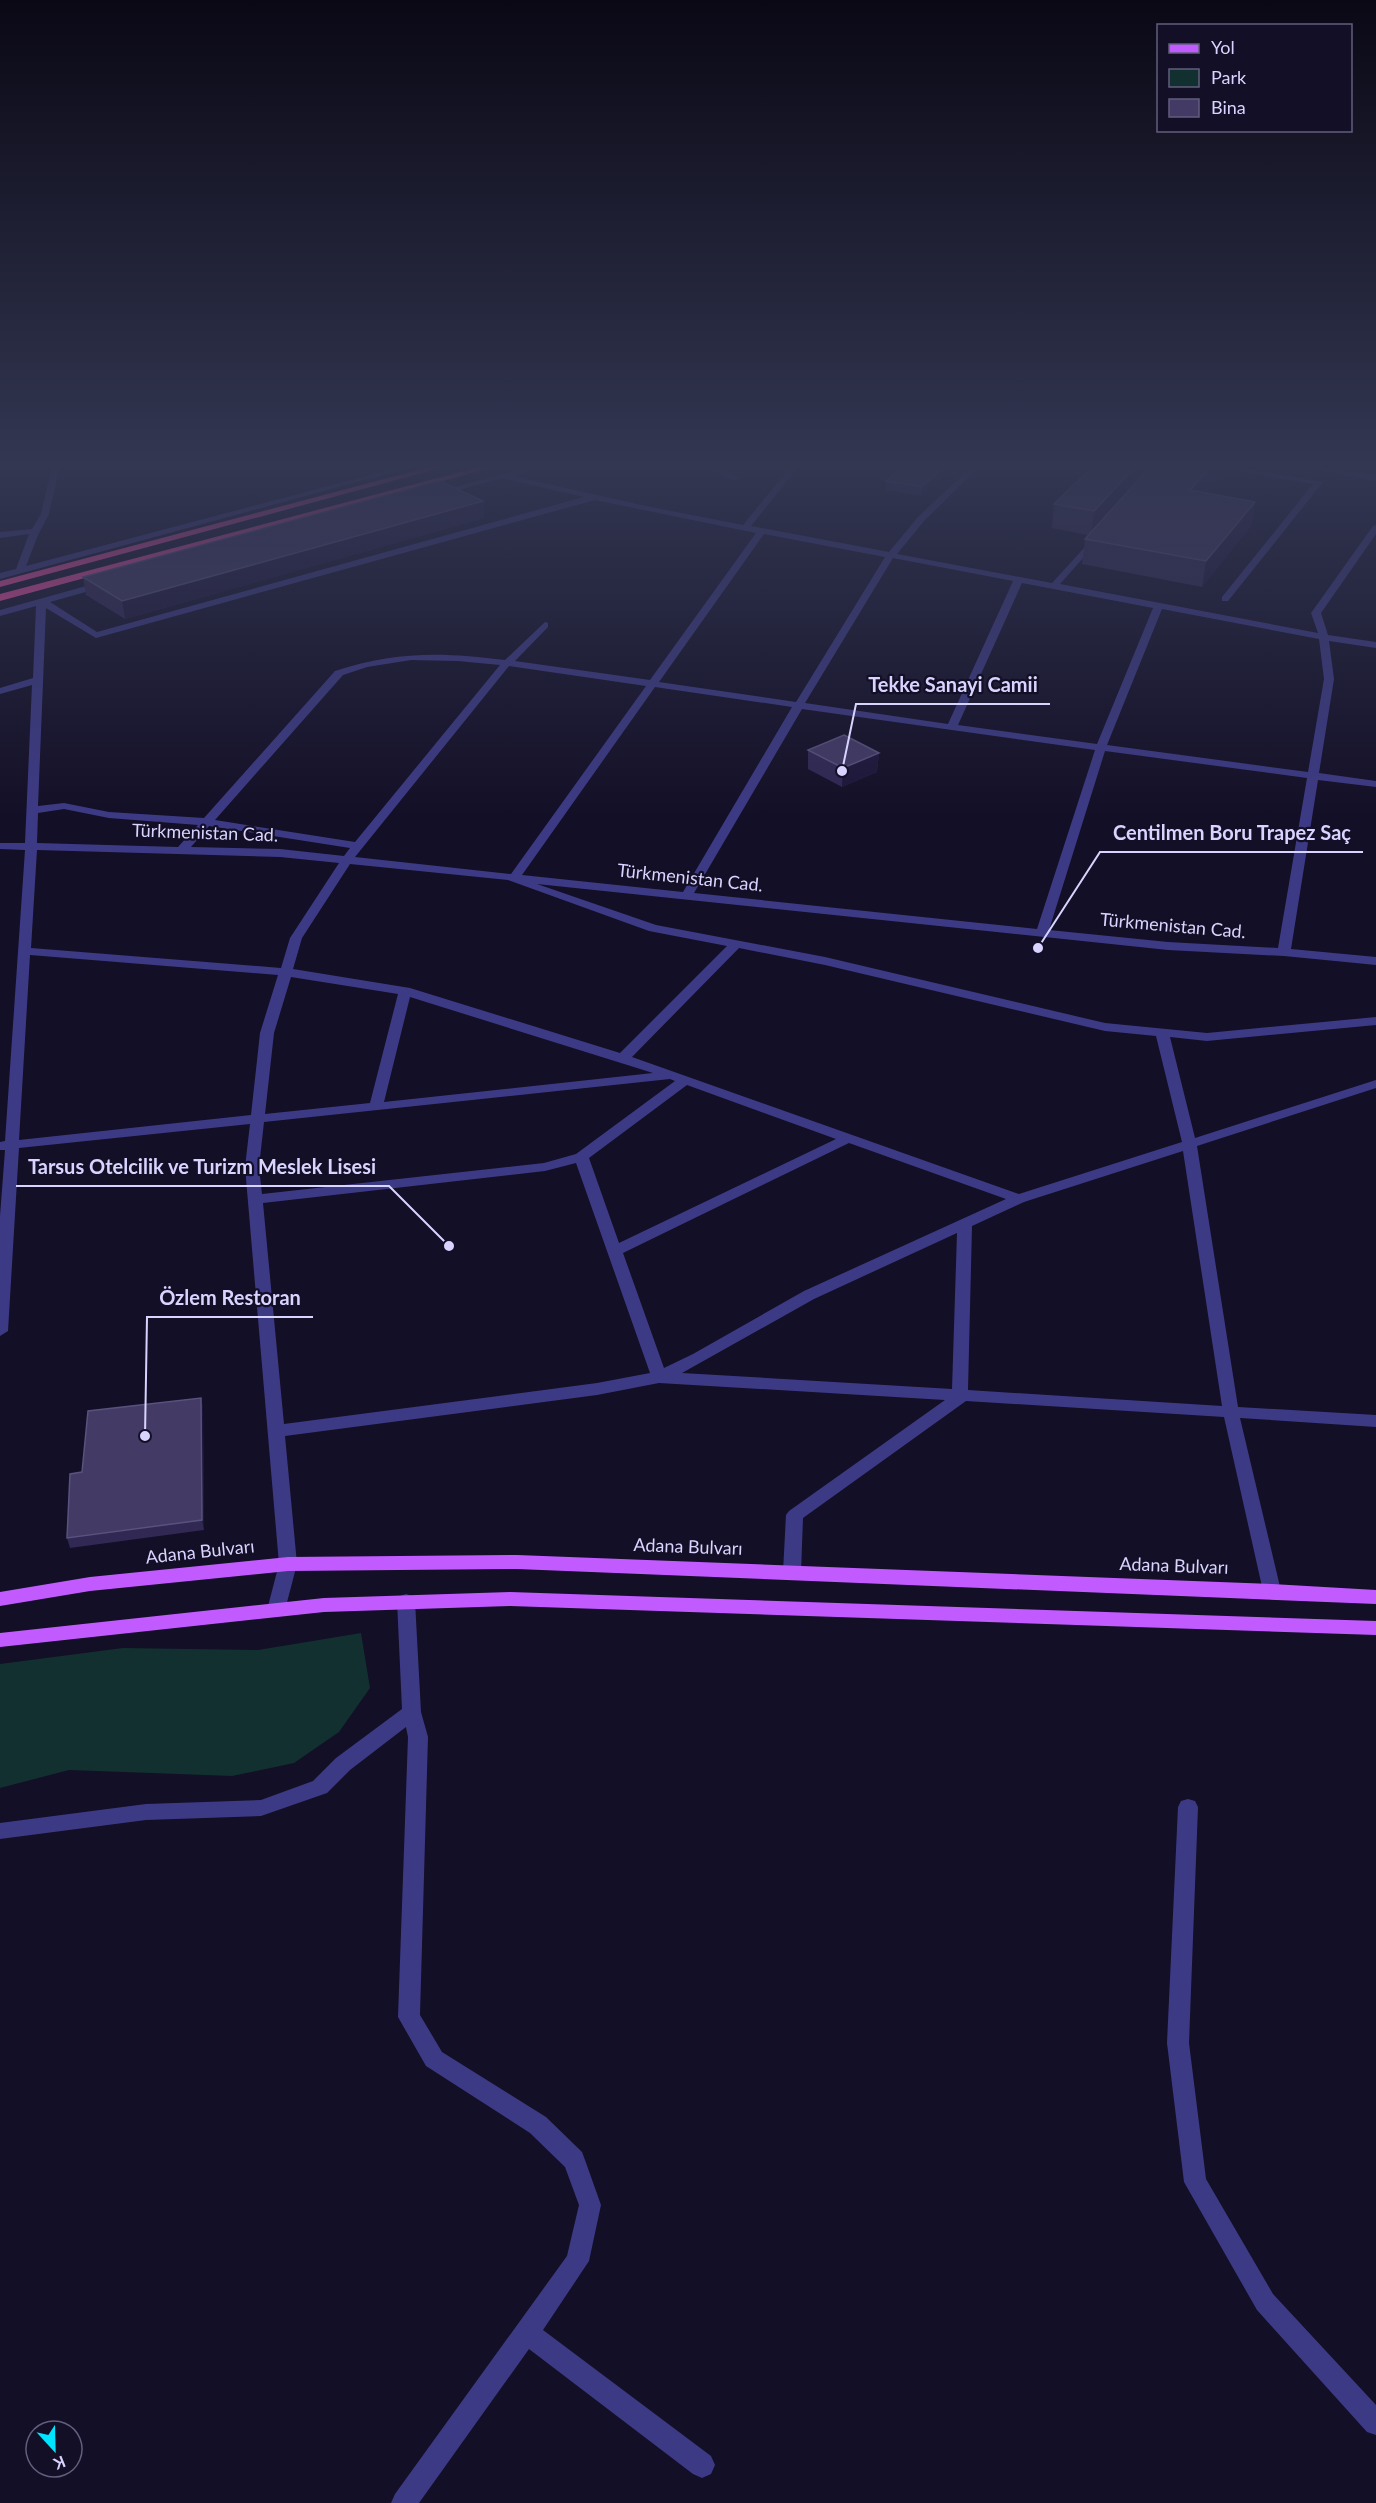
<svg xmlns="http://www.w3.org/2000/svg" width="1376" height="2503" viewBox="0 0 1376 2503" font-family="Lato,sans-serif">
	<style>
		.green { fill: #12302f }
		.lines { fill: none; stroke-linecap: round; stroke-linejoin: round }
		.minor { fill: #3d3a85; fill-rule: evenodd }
		.major { fill: #c25bff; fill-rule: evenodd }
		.highway { fill: #ff4fa3; fill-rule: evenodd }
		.wall { fill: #312854 }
		.shaded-wall { fill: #1d163a }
		.building { fill: #433a66; stroke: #5a527e; stroke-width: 1.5 }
		.labels { text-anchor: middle; stroke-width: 4.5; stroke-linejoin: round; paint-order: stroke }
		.street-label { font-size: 18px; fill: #d9d4ff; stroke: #130f26 }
		.leader { fill: none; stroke: #d9d4ff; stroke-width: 2 }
		.callout-dot { fill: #d9d4ff; stroke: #130f26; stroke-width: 2 }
		.callout-label { font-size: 20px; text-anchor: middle; font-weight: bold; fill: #d9d4ff; stroke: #130f26; stroke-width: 4.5; stroke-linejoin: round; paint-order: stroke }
	</style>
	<rect width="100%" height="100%" fill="#130f26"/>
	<!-- green -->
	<path class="green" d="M361,1633L370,1688L339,1732L294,1763L232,1776L69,1770L0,1788V1664L123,1648L258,1650Z"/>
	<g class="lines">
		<!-- minor -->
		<path class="minor" d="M52,466H60L49,514L38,535L26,566L404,466H416L0,579V573L16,569L29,534L0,538V532L32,529L41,514Z
			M532,466H544L513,476L646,506L743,525L791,466H799L751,526L889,552L918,517L972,466H980L924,521L897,554L1052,583L1096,535L1101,538L1099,540L1060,584L1318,633L1311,613L1373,526L1376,525V534L1321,613L1328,635L1376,642V648L1329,641L1334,679L1319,773L1376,781V787L1318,780L1291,949L1376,957V965L1284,956L1168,950L537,884L656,925L825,957L1105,1023L1207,1033L1376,1017V1025L1207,1041L1170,1037L1195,1138L1376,1080V1088L1197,1146L1238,1407L1376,1415V1427L1240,1418L1281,1591L1278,1596L1272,1598L1266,1596L1263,1591L1224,1417L966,1401L803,1518L801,1572L798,1577L792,1579L786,1577L783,1572L786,1515L789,1511L945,1400L659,1383L597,1395L285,1436L297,1564L285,1610L282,1615L276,1617L270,1615L267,1610L279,1564L245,1167L250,1124L19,1148L8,1331L0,1336V1216L5,1150H0V1142L5,1141L25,850L0,849V843H25L32,685L0,694V688L33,678L36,606L0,616V610L104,581L107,582V586L50,602L97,632L584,497L502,478L437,496L433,493ZM595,500L756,533L650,680L515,661L548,627V623L545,622L505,660C443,652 395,651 335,671L204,818L109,812L64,803L38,806L46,608L96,638ZM764,534L885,557L796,702L659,682ZM893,558L1013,581L948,724L805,703ZM1022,583L1153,608L1097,744L958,725ZM1162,609L1319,639L1324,679L1308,772L1107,745ZM411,660L458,661L500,665L355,842L215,820L343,675L367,667ZM509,666L646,686L511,874L355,857ZM655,687L792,707L683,892L522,875ZM802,709L1095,750L1037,929L694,893ZM1105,751L1307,778L1278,948L1168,942L1049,930ZM64,809L109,818L198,825L178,847L37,843L38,813ZM209,826L350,848L344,856L280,849L191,847ZM37,850L280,857L339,863L290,938L281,968L31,948ZM350,864L508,880L649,931L727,946L620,1053L410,988L293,969L302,938ZM739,948L825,965L1105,1031L1156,1036L1182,1142L1019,1194L632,1057ZM30,955L278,975L260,1033L251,1115L19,1140ZM291,977L398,994L370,1103L265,1114L274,1033ZM410,997L653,1073L384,1102ZM670,1079L675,1081L576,1154L544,1163L262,1194L259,1167L264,1122ZM687,1085L836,1139L619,1243L589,1158ZM849,1143L1006,1199L804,1291L693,1354L664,1368L623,1253ZM1183,1151L1222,1406L968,1390L972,1226L1024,1202ZM576,1163L650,1373L597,1383L284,1424L263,1203L545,1171ZM957,1233L952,1389L682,1373L814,1299Z
			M705,466H715L740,478L733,480Z
			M1211,466H1229L1323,482L1228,601H1222V597L1313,484Z
			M1298,466H1315L1376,475V481Z
			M406,1594L412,1596L415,1601L421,1712L428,1737L420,2015L442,2052L546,2117L582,2152L585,2160L601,2205L589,2261L543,2330L711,2456L715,2465L711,2474L702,2478L693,2474L529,2349L419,2503H391L395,2494L567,2256L579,2205L565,2167L530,2133L426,2066L398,2017L408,1737L406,1727L350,1770L327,1793L261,1816L146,1820L0,1839V1823L146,1804L261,1800L313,1781L336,1758L402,1709L397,1601L400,1596Z
			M1188,1799L1195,1801L1198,1807L1189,2043L1206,2179L1273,2294L1376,2405V2435L1367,2432L1257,2310L1184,2182L1167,2043L1178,1807L1181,1801Z"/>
		<!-- major -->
		<path class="major" d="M517,1555L1272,1584L1376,1590V1604L517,1569L288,1571L90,1591L0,1606V1592L90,1577L288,1557Z
			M510,1592L1376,1621V1635L510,1606L324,1612L0,1647V1633L324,1598Z"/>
		<!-- highway -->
		<path class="highway" d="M433,466H448L0,587V581Z
			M483,466H498L0,601V594Z"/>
	</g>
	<!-- wall -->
	<path class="wall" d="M904,466H947L944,468V475L921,496L886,490V481Z
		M1222,474L1205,493L1255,502L1251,526L1202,587L1082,564L1085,539L1088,535L1052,528L1054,504Z
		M483,501L484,518L125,619L86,595L83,577Z
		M808,750L879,753L877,772L842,787L808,769Z
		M201,1398L203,1408L204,1530L70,1548L67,1538L82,1472Z"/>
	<!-- shaded-wall -->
	<path class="shaded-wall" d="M939,466H947L944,468V475L921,496L922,487Z
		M1136,466H1153L1091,536L1094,511Z
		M1212,466H1223L1222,474L1186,515L1190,490Z
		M483,501L484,518L125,619L122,601Z
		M1255,502L1251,526L1202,587L1206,561Z
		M879,753L877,772L842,787L843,768Z
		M201,1398L203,1408L204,1530L202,1520Z"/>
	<!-- building -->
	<path class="building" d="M904,466H945L922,487L886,481Z
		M1093,466H1136L1094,511L1054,504Z
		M1151,466H1212L1190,490L1255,502L1206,561L1085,539Z
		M440,481L483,501L122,601L83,577Z
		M844,735L879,753L843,768L808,750Z
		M201,1398L202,1520L67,1538L70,1474L82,1472L88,1411Z"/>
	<!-- sky -->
	<linearGradient id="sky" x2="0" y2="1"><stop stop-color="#0a0815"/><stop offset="0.57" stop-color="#333752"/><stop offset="1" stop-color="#333752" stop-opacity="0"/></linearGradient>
	<rect width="1376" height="816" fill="url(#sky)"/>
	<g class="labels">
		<!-- street labels -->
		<g class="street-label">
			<text transform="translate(205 833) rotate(2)" y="6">Türkmenistan Cad.</text>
			<text transform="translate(690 878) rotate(6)" y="6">Türkmenistan Cad.</text>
			<text transform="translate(1173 926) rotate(5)" y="6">Türkmenistan Cad.</text>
			<text transform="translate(688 1547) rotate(2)" y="6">Adana Bulvarı</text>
			<text transform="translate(200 1552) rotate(-6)" y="6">Adana Bulvarı</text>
			<text transform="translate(1174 1566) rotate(2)" y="6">Adana Bulvarı</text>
		</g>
	</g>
	<!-- callouts -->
	<path class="leader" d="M842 771L856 704H1050M1038 948L1100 852H1363M449 1246L389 1186H16M145 1436L147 1317H313"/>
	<g class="callout-dot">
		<circle cx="842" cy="771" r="6"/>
		<circle cx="1038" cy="948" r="6"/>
		<circle cx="449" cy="1246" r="6"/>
		<circle cx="145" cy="1436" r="6"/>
	</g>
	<g class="callout-label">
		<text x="953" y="692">Tekke Sanayi Camii</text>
		<text x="1232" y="840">Centilmen Boru Trapez Saç</text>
		<text x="202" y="1174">Tarsus Otelcilik ve Turizm Meslek Lisesi</text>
		<text x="230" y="1305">Özlem Restoran</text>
	</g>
	<!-- legend -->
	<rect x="1157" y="24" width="195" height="108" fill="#130f26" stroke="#625e7d" stroke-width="1.5"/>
	<rect x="1169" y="44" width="30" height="9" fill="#c25bff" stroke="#625e7d" stroke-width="1.5"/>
	<text x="1211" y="54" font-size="18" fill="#d9d4ff">Yol</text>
	<rect x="1169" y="69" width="30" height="18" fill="#12302f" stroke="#625e7d" stroke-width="1.5"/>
	<text x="1211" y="84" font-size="18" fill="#d9d4ff">Park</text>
	<rect x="1169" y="99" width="30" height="18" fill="#433a66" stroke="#625e7d" stroke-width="1.5"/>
	<text x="1211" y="114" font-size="18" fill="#d9d4ff">Bina</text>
	<!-- north arrow -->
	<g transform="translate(54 2449) rotate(158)"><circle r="28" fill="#130f26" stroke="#625e7d" stroke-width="1.5"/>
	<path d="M0-4.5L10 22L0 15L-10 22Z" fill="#00e5ff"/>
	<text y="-9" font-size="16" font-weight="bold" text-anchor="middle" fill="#d9d4ff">K</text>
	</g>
</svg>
